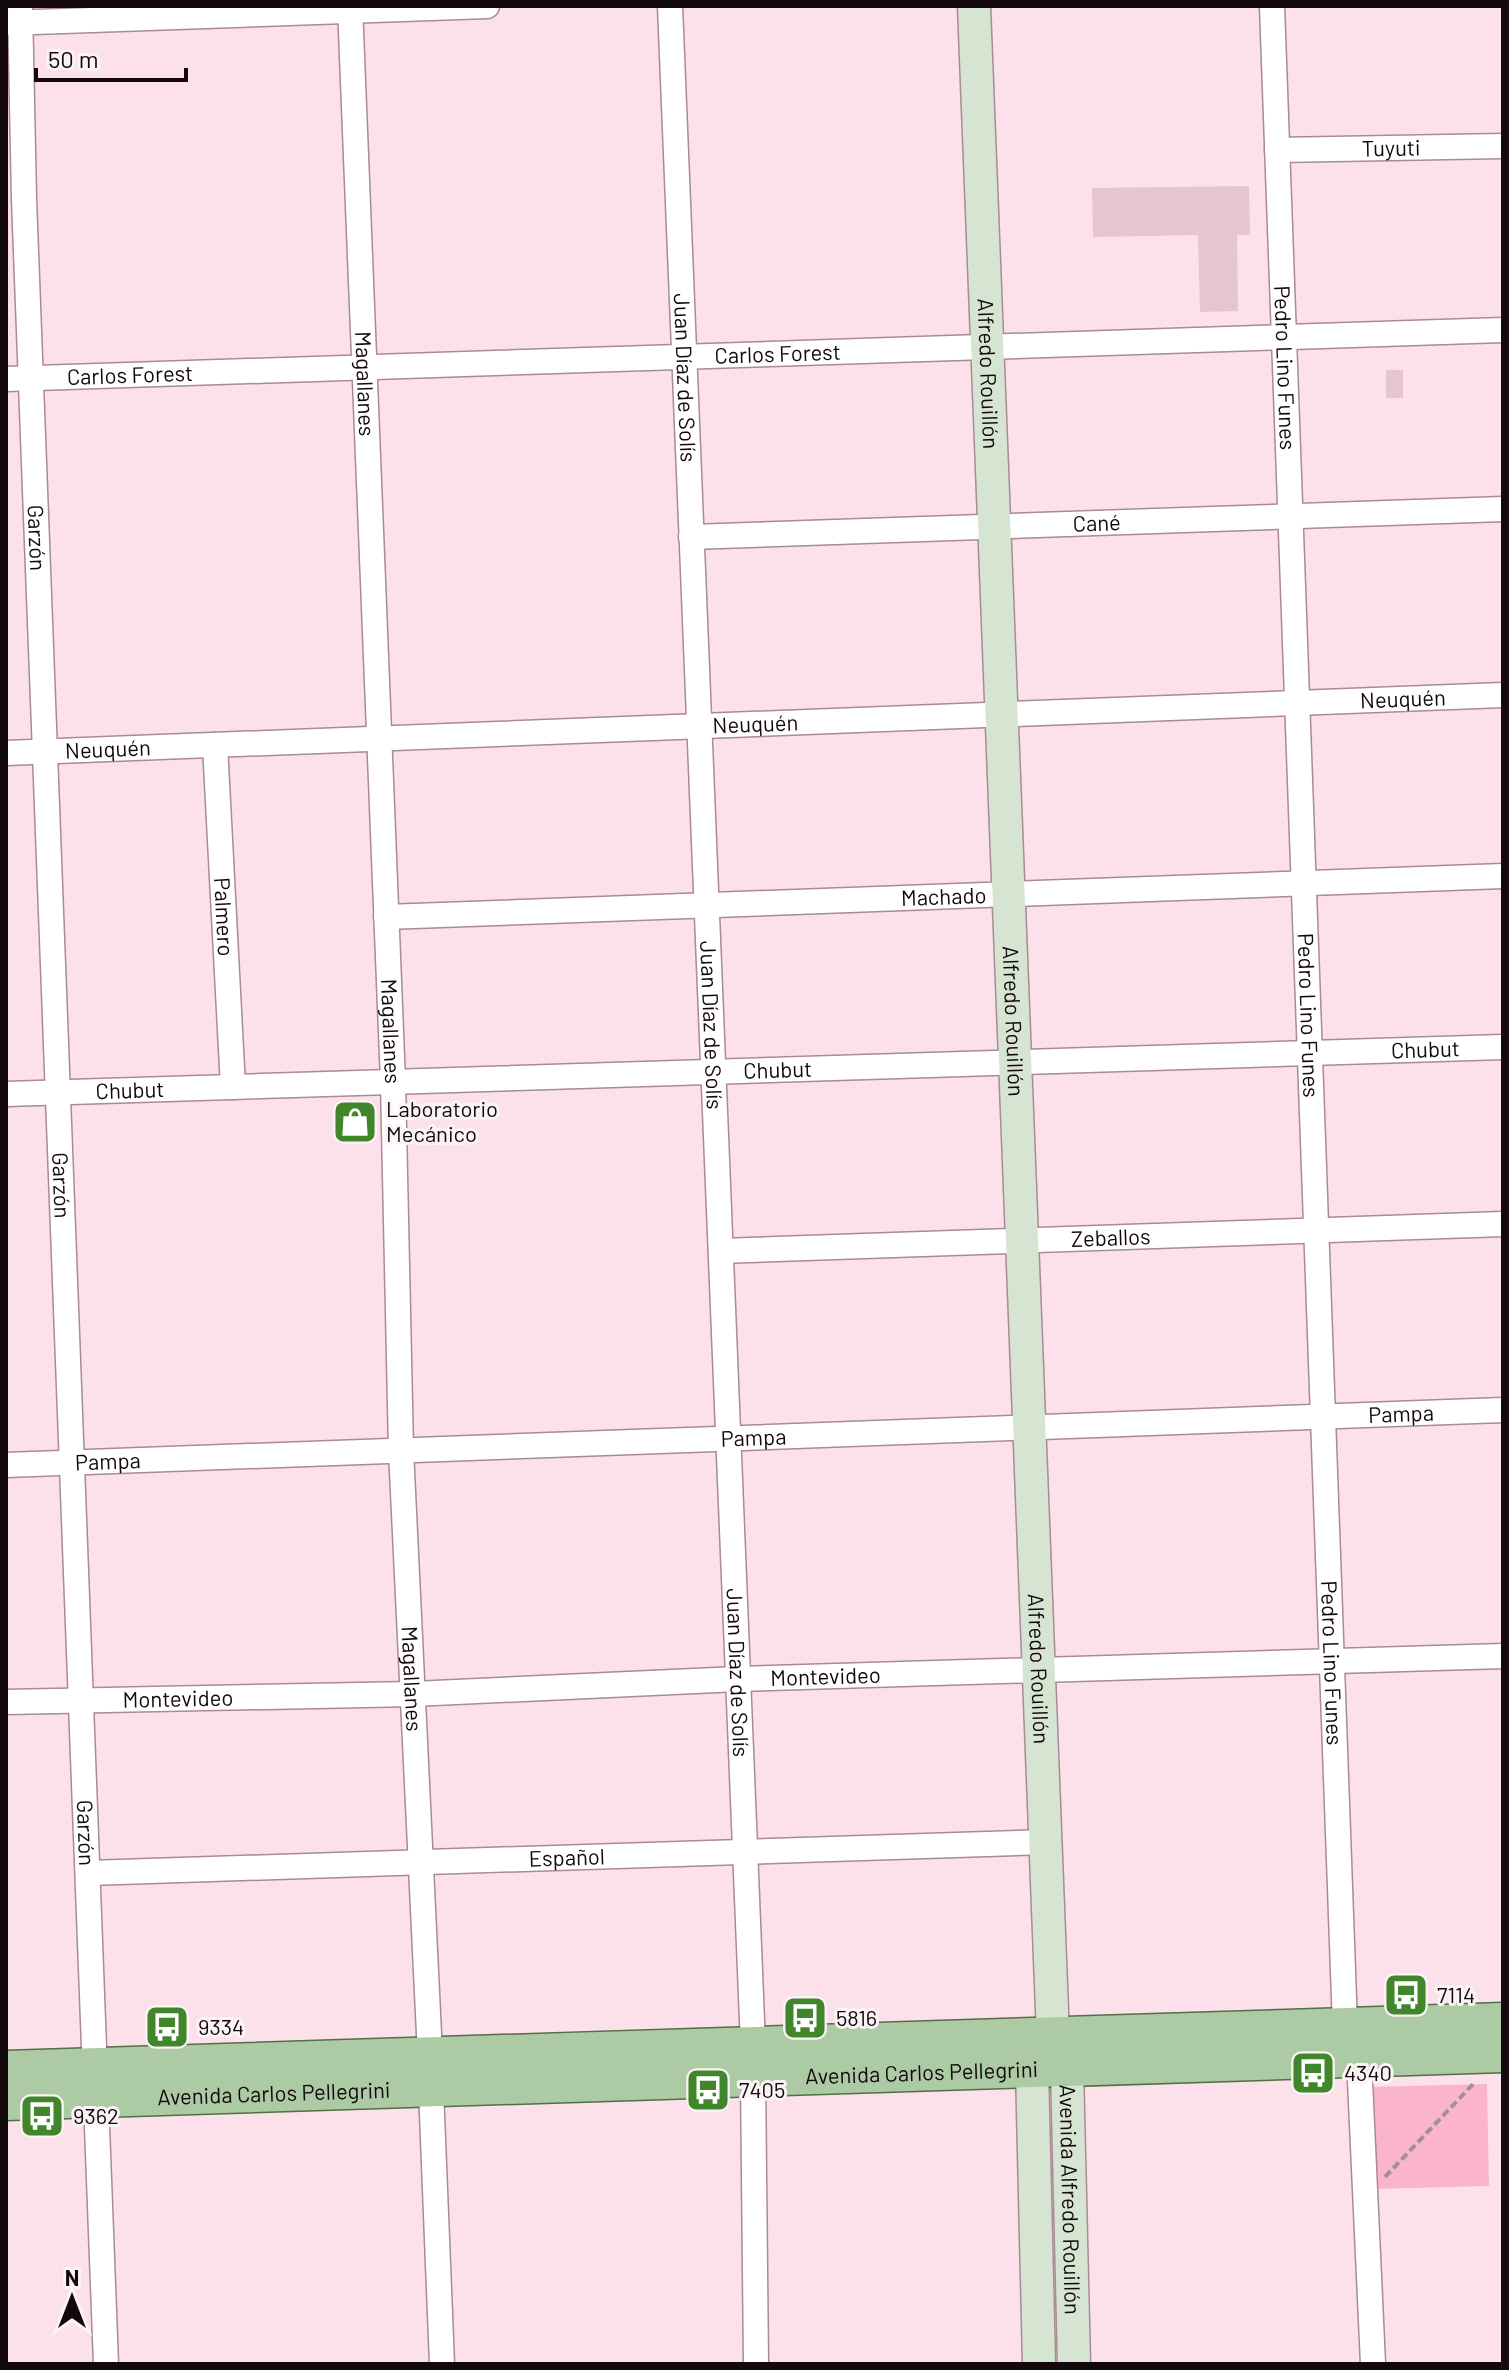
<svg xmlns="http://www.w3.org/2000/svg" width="1509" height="2370" viewBox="0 0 1509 2370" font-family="Barlow,sans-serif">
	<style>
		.green { fill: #fab4ce }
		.building { fill: #e6c4d0 }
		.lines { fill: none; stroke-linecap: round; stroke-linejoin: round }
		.street-casing { stroke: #a98a95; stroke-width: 27 }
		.secondary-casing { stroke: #a98a95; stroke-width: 35 }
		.primary-casing { stroke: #536f46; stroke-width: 39 }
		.path { stroke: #a48f97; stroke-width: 4; stroke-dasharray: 8 4; stroke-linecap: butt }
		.street { stroke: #fff; stroke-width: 24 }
		.secondary { stroke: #d6e5d1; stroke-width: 32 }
		.primary { stroke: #accaa3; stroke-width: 36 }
		.labels { text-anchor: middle; stroke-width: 6; stroke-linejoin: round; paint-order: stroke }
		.street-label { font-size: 22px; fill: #13080c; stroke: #fbf4f6 }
		.poi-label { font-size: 22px; fill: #13080c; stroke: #fbf4f6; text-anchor: start }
	</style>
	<rect width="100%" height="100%" fill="#fce1ea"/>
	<!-- green -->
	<path class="green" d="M1487,2084L1489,2186L1373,2189L1370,2087Z"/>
	<!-- building -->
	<path class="building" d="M1249,186L1250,235H1237L1238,311L1200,312L1198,235L1093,237L1092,188Z
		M1386,370H1403V398H1386Z"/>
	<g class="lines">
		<!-- street casing -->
		<g class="street-casing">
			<g id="street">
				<path id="s1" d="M20,6L24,199L106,2364"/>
				<path id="s2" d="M350,6L393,1082L401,1450L430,2055"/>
				<path id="s3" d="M670,6L753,2045"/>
				<path id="s4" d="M1272,6L1345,2026"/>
				<path d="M6,23L487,6"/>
				<path id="s5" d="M1277,150L1503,146"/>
				<path id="s6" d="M6,379L1503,330"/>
				<path id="s7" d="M691,537L1503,509"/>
				<path id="s8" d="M215,745L233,1087"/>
				<path id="s9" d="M6,753L1503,695"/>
				<path id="s10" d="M386,917L1503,876"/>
				<path id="s11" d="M6,1094L1503,1047"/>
				<path id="s12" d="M721,1251L1503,1224"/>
				<path id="s13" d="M6,1465L1503,1410"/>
				<path id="s14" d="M6,1702L413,1694L738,1679L1503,1656"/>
				<path id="s15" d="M89,1873L1046,1842"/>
				<path d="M1359,2059L1373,2364"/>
				<path d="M753,2078L756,2364"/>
				<path d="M431,2089L442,2364"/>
			</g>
		</g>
		<!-- secondary casing -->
		<g class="secondary-casing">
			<g id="secondary">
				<path id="s16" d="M974,6L1053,2036L1067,2068L1074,2364"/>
				<path d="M1039,2364L1032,2069L1045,2049"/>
			</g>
		</g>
		<!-- primary casing -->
		<g class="primary-casing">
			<g id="primary">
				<path d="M6,2069L1503,2021"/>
				<path id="s17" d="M6,2102L1503,2054"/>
			</g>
		</g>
		<!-- path -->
		<path class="path" d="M1385,2177L1475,2082"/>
		<!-- street -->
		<use href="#street" class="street"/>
		<!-- secondary -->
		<use href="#secondary" class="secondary"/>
		<!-- primary -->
		<use href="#primary" class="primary"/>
	</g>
	<!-- icons -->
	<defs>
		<g id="shop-square" transform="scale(2.3)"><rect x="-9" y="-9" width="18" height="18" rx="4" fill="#42862b" stroke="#fbf4f6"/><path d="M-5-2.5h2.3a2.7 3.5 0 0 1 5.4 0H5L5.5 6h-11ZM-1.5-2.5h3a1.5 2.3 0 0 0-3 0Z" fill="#fff"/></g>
		<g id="bus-square" transform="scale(2.3)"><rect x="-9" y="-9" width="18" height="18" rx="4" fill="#42862b" stroke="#fbf4f6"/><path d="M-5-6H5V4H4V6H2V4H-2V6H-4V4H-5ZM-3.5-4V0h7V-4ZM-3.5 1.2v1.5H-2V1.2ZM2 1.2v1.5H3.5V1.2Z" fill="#fff"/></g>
	</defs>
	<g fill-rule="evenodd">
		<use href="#shop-square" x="355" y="1122"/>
		<use href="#bus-square" x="1406" y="1995"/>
		<use href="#bus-square" x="805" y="2018"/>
		<use href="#bus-square" x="167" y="2027"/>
		<use href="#bus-square" x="1313" y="2073"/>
		<use href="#bus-square" x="708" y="2090"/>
		<use href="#bus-square" x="42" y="2116"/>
	</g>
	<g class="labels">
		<!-- street labels -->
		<g class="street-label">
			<text dy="8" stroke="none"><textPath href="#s5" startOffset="114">Tuyuti</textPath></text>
			<text dy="8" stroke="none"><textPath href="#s6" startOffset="772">Carlos Forest</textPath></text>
			<text dy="8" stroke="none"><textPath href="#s4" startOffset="362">Pedro Lino Funes</textPath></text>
			<text dy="8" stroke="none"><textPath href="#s16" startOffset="368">Alfredo Rouillón</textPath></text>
			<text dy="8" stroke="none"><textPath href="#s6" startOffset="124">Carlos Forest</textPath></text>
			<text dy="8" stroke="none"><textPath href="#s3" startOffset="372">Juan Díaz de Solís</textPath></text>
			<text dy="8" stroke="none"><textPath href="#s2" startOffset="378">Magallanes</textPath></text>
			<text dy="8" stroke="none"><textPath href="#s7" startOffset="406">Cané</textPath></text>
			<text dy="8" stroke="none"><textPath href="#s1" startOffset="532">Garzón</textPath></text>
			<text dy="8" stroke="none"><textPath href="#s9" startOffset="1398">Neuquén</textPath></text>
			<text dy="8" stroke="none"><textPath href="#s9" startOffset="750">Neuquén</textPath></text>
			<text dy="8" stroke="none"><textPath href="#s9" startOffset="102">Neuquén</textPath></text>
			<text dy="8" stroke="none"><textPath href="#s10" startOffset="558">Machado</textPath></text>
			<text dy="8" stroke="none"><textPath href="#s8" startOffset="172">Palmero</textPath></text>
			<text dy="8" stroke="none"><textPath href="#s4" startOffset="1010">Pedro Lino Funes</textPath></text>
			<text dy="8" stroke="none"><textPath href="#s16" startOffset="1016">Alfredo Rouillón</textPath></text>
			<text dy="8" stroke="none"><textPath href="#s3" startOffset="1020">Juan Díaz de Solís</textPath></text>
			<text dy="8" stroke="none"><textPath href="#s2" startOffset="1026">Magallanes</textPath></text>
			<text dy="8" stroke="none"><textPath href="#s11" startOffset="1420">Chubut</textPath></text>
			<text dy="8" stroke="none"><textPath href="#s11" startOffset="772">Chubut</textPath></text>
			<text dy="8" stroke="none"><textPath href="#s11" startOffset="124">Chubut</textPath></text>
			<text dy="8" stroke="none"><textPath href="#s1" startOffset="1180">Garzón</textPath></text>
			<text dy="8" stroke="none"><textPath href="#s12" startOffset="390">Zeballos</textPath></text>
			<text dy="8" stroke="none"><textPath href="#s13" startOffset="1396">Pampa</textPath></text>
			<text dy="8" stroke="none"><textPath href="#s13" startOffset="748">Pampa</textPath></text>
			<text dy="8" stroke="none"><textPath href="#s13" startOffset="102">Pampa</textPath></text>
			<text dy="8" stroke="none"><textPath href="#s4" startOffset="1658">Pedro Lino Funes</textPath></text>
			<text dy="8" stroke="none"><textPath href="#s16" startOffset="1664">Alfredo Rouillón</textPath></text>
			<text dy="8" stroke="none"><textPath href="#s3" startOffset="1668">Juan Díaz de Solís</textPath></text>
			<text dy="8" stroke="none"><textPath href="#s14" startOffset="820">Montevideo</textPath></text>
			<text dy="8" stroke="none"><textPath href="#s2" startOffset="1674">Magallanes</textPath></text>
			<text dy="8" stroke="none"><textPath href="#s14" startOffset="172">Montevideo</textPath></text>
			<text dy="8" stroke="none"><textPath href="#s1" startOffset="1828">Garzón</textPath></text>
			<text dy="8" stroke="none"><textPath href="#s15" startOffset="478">Español</textPath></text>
			<text dy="8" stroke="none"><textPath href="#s17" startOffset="916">Avenida Carlos Pellegrini</textPath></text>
			<text dy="8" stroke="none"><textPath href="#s17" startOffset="268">Avenida Carlos Pellegrini</textPath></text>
			<text dy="8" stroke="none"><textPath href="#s16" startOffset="2198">Avenida Alfredo Rouillón</textPath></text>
		</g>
		<!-- poi labels -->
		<g class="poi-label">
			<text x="386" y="1117">Laboratorio<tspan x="386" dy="25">Mecánico</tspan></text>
			<text x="1437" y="2003">7114</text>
			<text x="836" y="2026">5816</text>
			<text x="198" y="2035">9334</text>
			<text x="1344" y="2081">4340</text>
			<text x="739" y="2098">7405</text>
			<text x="73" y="2124">9362</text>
		</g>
	</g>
	<!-- border -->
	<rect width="1509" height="2370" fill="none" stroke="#13080c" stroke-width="16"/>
	<!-- north arrow -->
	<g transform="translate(72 2298)" stroke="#fbf4f6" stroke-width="6" paint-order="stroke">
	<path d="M0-6L14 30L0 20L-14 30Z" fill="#13080c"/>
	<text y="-12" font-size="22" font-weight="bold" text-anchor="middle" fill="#13080c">N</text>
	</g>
	<!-- scale -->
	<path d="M36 68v12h150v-12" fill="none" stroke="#13080c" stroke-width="4"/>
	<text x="48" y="68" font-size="24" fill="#13080c" stroke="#fbf4f6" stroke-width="6" paint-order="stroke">50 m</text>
</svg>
